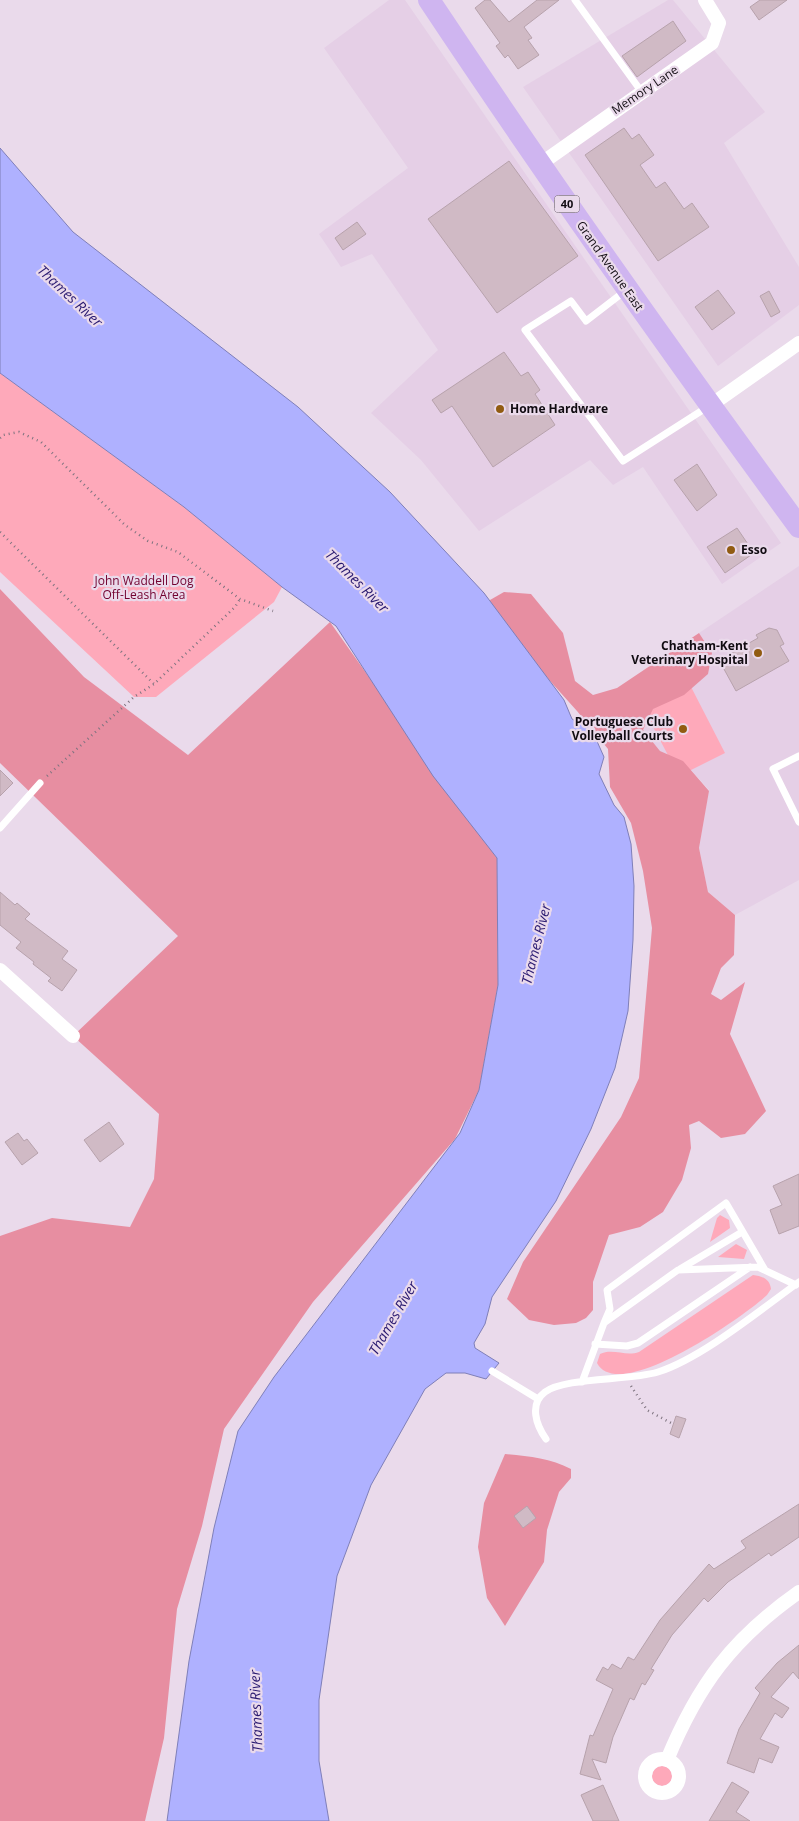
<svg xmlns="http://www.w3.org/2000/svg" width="799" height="1821" viewBox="0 0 799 1821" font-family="'Open Sans',sans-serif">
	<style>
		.built { fill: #e5cfe6 }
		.green { fill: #fea9ba }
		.forest { fill: #e78ea1 }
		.water { fill: #afb1ff; stroke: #7f7fb8 }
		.building { fill: #d0bac5; stroke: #b7a2ac }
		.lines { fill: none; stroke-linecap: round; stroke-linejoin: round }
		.path { stroke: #7e737f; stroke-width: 2.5; stroke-dasharray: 1 4; stroke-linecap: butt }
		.service { stroke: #fff; stroke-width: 7 }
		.minor { stroke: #fff; stroke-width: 14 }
		.primary { stroke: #cfb5f0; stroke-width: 22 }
		.poi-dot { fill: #915c11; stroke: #eadaeb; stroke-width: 2 }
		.labels { text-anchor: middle; stroke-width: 4.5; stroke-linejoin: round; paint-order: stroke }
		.shield { fill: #eadaeb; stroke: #514952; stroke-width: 1 }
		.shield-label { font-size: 11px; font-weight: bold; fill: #100b11 }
		.street-label { font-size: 12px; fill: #100b11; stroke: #eadaeb }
		.poi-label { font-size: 12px; font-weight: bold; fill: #100b11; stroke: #eadaeb; text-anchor: start }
		.park-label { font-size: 12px; fill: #720230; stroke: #eadaeb }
		.water-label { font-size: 14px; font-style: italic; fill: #291970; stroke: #eadaeb }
	</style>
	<rect width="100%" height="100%" fill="#eadaeb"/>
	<!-- built -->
	<path class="built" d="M389,0H405L781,543L722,584L643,467L613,485L590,460L479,531L421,460L371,413L438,350L372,254L341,267L319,234L408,168L324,48Z
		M668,0H673L765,112L724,143L799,267V305L718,366L523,87Z
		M799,566V880L735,915L708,892L699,848L709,790L683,761L660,751L643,730L653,709L712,653L699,633Z"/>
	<!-- green -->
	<path class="green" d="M0,373L184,507L282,587L274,602L156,697H134L0,572Z
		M688,681L725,753L679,776L641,704Z
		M720,1215L729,1220L730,1228L710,1242L717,1218Z
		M736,1244L747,1250L744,1259L718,1257Z
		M753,1275C762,1276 770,1279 771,1289L767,1295C746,1315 619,1405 597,1363L600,1354C613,1348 626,1357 639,1352Z
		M652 1776a10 10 0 1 1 20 0a10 10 0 1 1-20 0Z"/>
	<!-- forest -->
	<path class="forest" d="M0,589L84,677L188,755L330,622L497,858L498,985L479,1090L455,1139L313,1302L224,1429L202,1526L177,1609L164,1738L145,1821H0V1236L52,1218L130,1227L154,1179L159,1114L73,1036L178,936L0,763Z
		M504,592L531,594L563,633L575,681L593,695L617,688L699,633L712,653L708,674L684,695L653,709L643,730L660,751L683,761L709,791L699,848L708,892L735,915L734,955L721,968L711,994L721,1000L745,982L730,1034L766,1111L745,1134L721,1138L699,1121L689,1125L691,1148L682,1180L663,1212L640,1227L609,1235L593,1282V1310L586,1318L576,1323L554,1325L529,1320L507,1299L523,1262L621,1117L639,1078L652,928L643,871L631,823L610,787L608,749L577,711L492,616L490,600Z
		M505,1454C528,1456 550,1458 571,1469V1478L559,1492L547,1530L544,1562L505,1626L487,1598L478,1547L484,1503Z"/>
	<!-- water -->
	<path class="water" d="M0,148L73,232L298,407L390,492L484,593L564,700L572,719L592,730L604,757L599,774L614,805L624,817L631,844L634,886L633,940L628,1011L615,1068L591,1129L556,1201L492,1297L485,1324L474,1343L475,1348L499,1363L486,1379L465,1373H446L425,1389L371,1485L337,1576L319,1700V1761L329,1821H167L189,1661L214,1528L238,1431L274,1377L460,1133L479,1090L498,985L497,858L433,776L336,626L282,587L184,507L0,373Z"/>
	<!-- building -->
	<path class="building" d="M485,0H490L509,22L537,0H559L524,27L532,38L528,40L539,55L518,69L508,55L505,58L496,46L500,43L475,8Z
		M760,0H787L759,20L750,7Z
		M673,21L686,41L637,77L622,56Z
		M624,128L632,139L639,134L654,155L640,165L656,188L665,182L684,209L692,203L709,227L658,261L585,155Z
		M509,161L578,256L497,313L428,219Z
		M357,222L366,234L343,250L335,238Z
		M718,290L735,313L712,330L695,307Z
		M769,291L780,312L771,317L760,296Z
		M504,352L521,376L528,372L540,390L535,394L555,425L493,467L452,406L441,413L432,400Z
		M697,464L717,495L697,511L674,480Z
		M737,528L754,553L725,573L707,547Z
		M769,628L777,630L784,644L780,646L789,661L736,691L719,660L758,638L756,635Z
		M0,770L13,783L0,796Z
		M0,892L15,905L17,903L30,914L25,919L68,951L62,959L77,970L62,991L48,981L51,978L33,964L34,962L16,948L21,942L0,925Z
		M109,1122L124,1144L100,1162L84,1140Z
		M18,1133L24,1141L27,1139L38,1153L22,1165L5,1142Z
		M799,1174V1226L779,1234L770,1210L782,1205L773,1186Z
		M676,1416L686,1419L679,1438L670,1434Z
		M799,1504V1537L771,1556L769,1553L728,1582L708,1602L704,1598L672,1635L651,1669L654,1670L645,1685L642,1683L634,1700L630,1698L613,1737L606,1763L592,1759L601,1780L580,1774L590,1735L593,1736L613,1689L596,1680L603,1667L608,1670L612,1664L621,1669L628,1657L634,1660L660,1620L709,1564L714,1569L746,1548L741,1541Z
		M527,1506L536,1518L523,1528L514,1516Z
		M799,1645V1679L793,1672L771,1697L789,1708L782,1718L775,1713L760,1739L779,1747L772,1763L759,1758L754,1773L727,1763L739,1729L760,1693L755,1688L777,1663Z
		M732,1782L749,1792L736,1812L750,1821H709Z
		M603,1785L619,1821H593L581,1795Z"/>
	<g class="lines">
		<!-- path -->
		<path class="path" d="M0,438L3,435L19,432L41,442L125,525L148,541L178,552L240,599L273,611
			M0,532L154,684L235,607L240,599
			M47,776L134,697L154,684
			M631,1386L647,1410L671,1423"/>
		<!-- service -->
		<path class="service" d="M575,0L641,91
			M625,291L586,321L571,301L525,330L623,461L709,406
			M799,756L773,769L799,822
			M0,828L40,783
			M680,1269L742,1232
			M604,1323L610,1309L607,1290L726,1203L765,1270
			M595,1344L627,1346L638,1343L750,1267
			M492,1371L538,1399
			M582,1382L604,1323L678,1270L758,1267L796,1285
			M546,1439C536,1425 529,1404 545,1392C565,1377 629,1381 658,1372C702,1358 760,1310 799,1282"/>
		<!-- minor -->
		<path class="minor" d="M539,165L712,43L719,23L705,0
			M711,405L799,343
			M0,970L73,1036
			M645 1776a17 17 0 1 1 34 0a17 17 0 1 1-34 0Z
			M667,1760C698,1685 732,1639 799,1592"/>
		<!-- primary -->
		<path class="primary" d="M429,0C548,179 672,354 799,527"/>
	</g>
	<!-- markers -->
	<g class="poi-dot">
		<circle cx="500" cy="409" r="5"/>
		<circle cx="731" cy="550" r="5"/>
		<circle cx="758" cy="653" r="5"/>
		<circle cx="683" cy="729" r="5"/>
	</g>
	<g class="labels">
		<!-- shield labels -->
		<rect class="shield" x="554.5" y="195.5" width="25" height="17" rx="4"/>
		<g class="shield-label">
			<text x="567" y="208">40</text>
		</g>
		<!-- street labels -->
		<g class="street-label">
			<text transform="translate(645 90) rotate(-34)" y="4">Memory Lane</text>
			<text transform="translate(610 266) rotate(55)" y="4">Grand Avenue East</text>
		</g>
		<!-- poi labels -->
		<g class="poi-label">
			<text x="510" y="413">Home Hardware</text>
			<text x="741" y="554">Esso</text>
			<text x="748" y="650" text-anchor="end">Chatham-Kent<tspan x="748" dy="14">Veterinary Hospital</tspan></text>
			<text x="673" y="726" text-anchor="end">Portuguese Club<tspan x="673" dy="14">Volleyball Courts</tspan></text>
		</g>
		<!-- park labels -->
		<g class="park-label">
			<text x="144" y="585">John Waddell Dog<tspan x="144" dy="14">Off-Leash Area</tspan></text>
		</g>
		<!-- water labels -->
		<g class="water-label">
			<text transform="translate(70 296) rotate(43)" y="5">Thames River</text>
			<text transform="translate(357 581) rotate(45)" y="5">Thames River</text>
			<text transform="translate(536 944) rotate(-76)" y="5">Thames River</text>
			<text transform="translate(393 1318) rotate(-60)" y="5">Thames River</text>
			<text transform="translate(256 1711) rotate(-92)" y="5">Thames River</text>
		</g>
	</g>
</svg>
